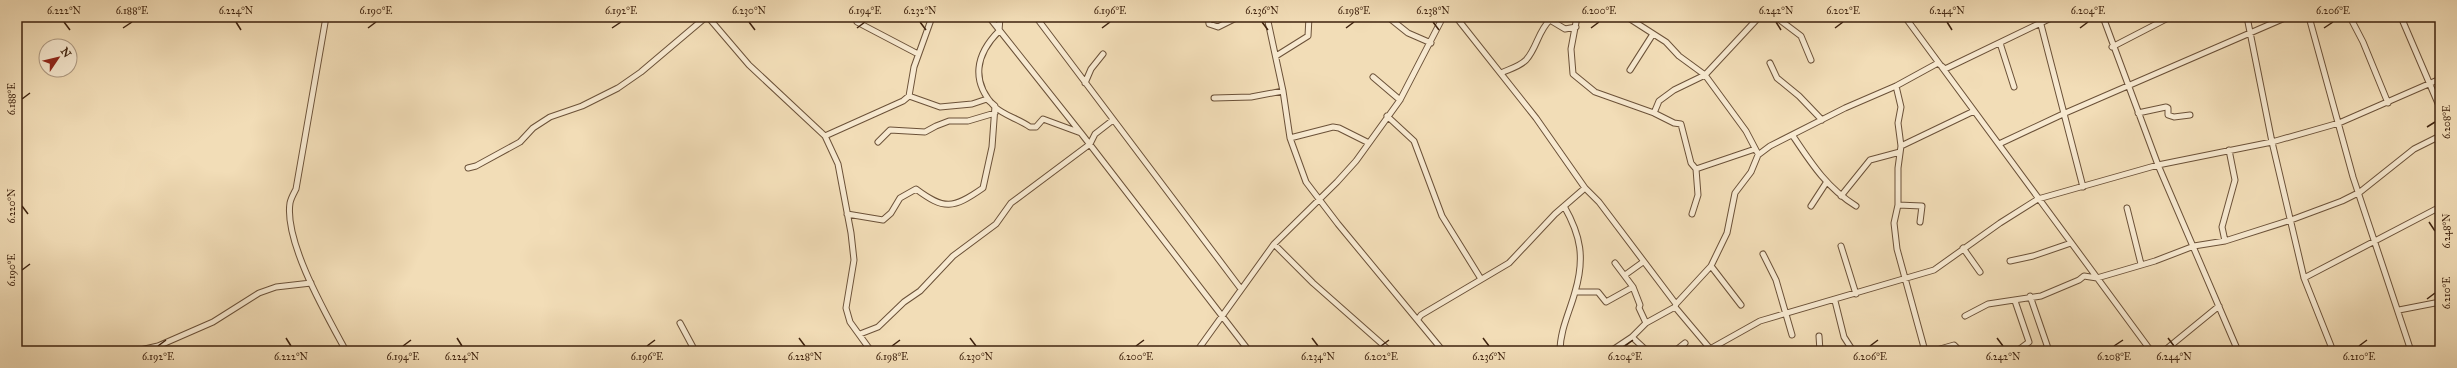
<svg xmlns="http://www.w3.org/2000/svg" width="2457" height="368" viewBox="0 0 2457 368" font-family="'IM FELL Great Primer',serif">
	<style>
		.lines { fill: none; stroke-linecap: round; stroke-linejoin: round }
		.street-casing { stroke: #6b5138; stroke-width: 7 }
		.street { stroke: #f7e9d0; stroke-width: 5 }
		.ticks { fill: none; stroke: #3e220e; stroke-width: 1.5 }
		.neatline { fill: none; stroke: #3e220e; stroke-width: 1.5 }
		.ticks-label { font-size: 10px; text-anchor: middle; fill: #3e220e }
	</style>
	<rect width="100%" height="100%" fill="#f2ddb7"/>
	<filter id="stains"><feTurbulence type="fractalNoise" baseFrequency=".005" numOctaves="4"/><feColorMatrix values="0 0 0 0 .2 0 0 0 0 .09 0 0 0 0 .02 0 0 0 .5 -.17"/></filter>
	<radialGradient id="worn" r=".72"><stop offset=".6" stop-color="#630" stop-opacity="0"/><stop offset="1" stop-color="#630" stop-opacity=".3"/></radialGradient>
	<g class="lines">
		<!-- street casing -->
		<g class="street-casing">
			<path id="street" d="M326,17L296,189C294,193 291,198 290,203C284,242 327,316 346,351
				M708,17L749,65L825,136L838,164L851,233L854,260L846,308L850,322L871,351
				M989,17L1081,133
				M1000,17L999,31C976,54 970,81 995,107C1005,116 1019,119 1030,127H1036L1043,119L1081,133L1249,351
				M1036,17L1241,289
				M1208,17L1209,24L1218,27L1238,17
				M1267,17L1283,91L1290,138L1306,182L1338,224L1443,351
				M1388,17L1408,33L1431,43
				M1456,17L1536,118L1585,188L1599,202L1676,304L1675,307L1712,351
				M1577,17L1571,49L1573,74L1595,92L1654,113
				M1627,17L1666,42L1679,56L1705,75L1746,131L1757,152
				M1776,17L1801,36L1811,60
				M1905,17L2151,351
				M2039,17L2083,187
				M2103,17L2158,165L2238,351
				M2247,17L2272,142L2304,278L2333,351
				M2309,17L2353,177L2411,351
				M2350,17L2363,42L2388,103
				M2401,17L2440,108
				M2438,17L2440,23
				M857,22L918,54
				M2000,43L2014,87
				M2112,47L2170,17
				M1276,56L1308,36L1309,17
				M1770,63L1777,78L1799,96L1822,120
				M1630,70L1653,34
				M1501,73C1509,69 1519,67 1526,60C1537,48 1538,31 1550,20L1565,29L1576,27
				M1373,77L1400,100
				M1085,83L1091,69L1103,54
				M1896,86L1901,107L1898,123L1901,146L1898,168V205L1894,223L1897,249L1925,351
				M909,96L914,67L932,17
				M1214,98L1251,97L1283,91
				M2138,113L2166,107L2168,108V115L2174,117L2190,115
				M1387,116L1414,141L1442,216L1481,279
				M825,136L903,101L909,96L940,107L972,104L987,99L995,106L992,147L983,188C953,209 944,210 916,189L900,198L891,213L883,220L847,214
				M1793,136C1811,163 1827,188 1856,206
				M1290,138L1333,127L1339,128L1367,142
				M878,142L890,130L925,132L936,126L949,121H968L995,113
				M1999,144L2063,114L2287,17
				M1901,146L1974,111
				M1755,149L1696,169L1691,163L1681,124L1674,123L1654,113L1659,101L1674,90L1705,75L1759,17
				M468,168L476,166L520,142L533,128L550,117L582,106L618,88L641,72L706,17
				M1841,196L1870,160L1900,152
				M1898,205L1922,206L1920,222
				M1811,206L1826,183
				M2127,208L2141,264
				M1692,214L1698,195L1696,169
				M2225,241L2222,227L2235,180L2229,150
				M1274,244L1313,283L1390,351
				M1841,246L1856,294
				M1963,248L1980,272
				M1763,254L1776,280L1792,335
				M2010,261L2033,256L2071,243
				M1615,263L1633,287L1640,305L1639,308L1646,323
				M1711,266L1741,305
				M1625,275L1643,262
				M2304,278L2440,207
				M1575,292H1598L1606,302L1633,287
				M2030,296L2049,351
				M1835,301L1844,337L1853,351
				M2015,301L2029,342L2017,351
				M1676,304L1711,266L1727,233L1735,193L1751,172L1758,155L1770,146L1845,108L1896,86L1938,63L1945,69L2053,17
				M2399,310L2440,302
				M1965,316L1988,304L2041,296L2079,280L2084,276L2097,278L2155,261L2194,246L2225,241L2291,220L2342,201L2360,192L2414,149L2440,136
				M1418,319L1421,315L1509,263L1555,214L1585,188
				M680,323L695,351
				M860,334L878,327L904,302L920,291L953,256L996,224L1011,203L1090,144L1095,134L1113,120
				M1819,336L1820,351
				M1632,337L1647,351
				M1710,349L1760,321L1934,270L2000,223L2038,199L2158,165L2272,142L2339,123L2440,79
				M136,351L158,346L213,322L259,293L276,287L311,283
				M1197,351L1274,244L1337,182L1356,161L1400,100L1443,17
				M1560,351C1560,330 1570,311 1575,292C1585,258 1581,236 1564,206
				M1611,351L1632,337L1646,323L1675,307
				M1675,351L1685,343
				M1933,351L1954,345L1960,351
				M2164,351L2219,306"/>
		</g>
		<!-- street -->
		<use href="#street" class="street"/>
	</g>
	<!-- ticks -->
	<path class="ticks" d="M64,22L70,30M236,22L241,30M749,22L755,30M920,22L926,30M1262,22L1268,30M1433,22L1439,30M1776,22L1781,30M1947,22L1952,30M123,28L132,22M368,28L376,22M612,28L621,22M857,28L865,22M1102,28L1110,22M1346,28L1354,22M1591,28L1599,22M1835,28L1843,22M2080,28L2088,22M2324,28L2333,22M22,99L30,93M2427,127L2435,122M22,206L28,214M2429,222L2435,231M22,270L30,264M2427,299L2435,293M286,338L291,346M457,338L462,346M799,338L805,346M970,338L976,346M1312,338L1318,346M1483,338L1489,346M1997,338L2003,346M2168,338L2174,346M158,346L166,340M403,346L411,340M647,346L655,340M892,346L900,340M1136,346L1144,340M1381,346L1389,340M1625,346L1633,340M1870,346L1878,340M2114,346L2123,340M2359,346L2367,340"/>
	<!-- margin -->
	<rect width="2457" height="368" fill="none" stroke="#f2ddb7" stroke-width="44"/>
	<!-- north arrow -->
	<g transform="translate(58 58) rotate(55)"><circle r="19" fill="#f7e9d0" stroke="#ad9982"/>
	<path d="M0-3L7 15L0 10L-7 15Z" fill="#8f2418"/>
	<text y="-6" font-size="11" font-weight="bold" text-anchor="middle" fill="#3e220e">N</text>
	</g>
	<rect x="22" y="22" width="2413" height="324" class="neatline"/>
	<g class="ticks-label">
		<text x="64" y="14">6.222°N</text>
		<text x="132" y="14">6.188°E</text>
		<text x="236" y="14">6.224°N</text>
		<text x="376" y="14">6.190°E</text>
		<text x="621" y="14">6.192°E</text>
		<text x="749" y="14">6.230°N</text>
		<text x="865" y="14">6.194°E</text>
		<text x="920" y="14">6.232°N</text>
		<text x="1110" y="14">6.196°E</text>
		<text x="1262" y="14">6.236°N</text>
		<text x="1354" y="14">6.198°E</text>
		<text x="1433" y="14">6.238°N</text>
		<text x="1599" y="14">6.200°E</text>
		<text x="1776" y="14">6.242°N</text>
		<text x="1843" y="14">6.202°E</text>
		<text x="1947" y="14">6.244°N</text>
		<text x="2088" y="14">6.204°E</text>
		<text x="2333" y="14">6.206°E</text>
		<text transform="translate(11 99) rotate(-90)" y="4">6.188°E</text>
		<text transform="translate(2446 122) rotate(-90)" y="4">6.208°E</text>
		<text transform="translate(11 206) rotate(-90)" y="4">6.220°N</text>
		<text transform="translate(2446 231) rotate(-90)" y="4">6.248°N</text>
		<text transform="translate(11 270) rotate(-90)" y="4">6.190°E</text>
		<text transform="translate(2446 293) rotate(-90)" y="4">6.210°E</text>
		<text x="158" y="360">6.192°E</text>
		<text x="291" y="360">6.222°N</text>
		<text x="403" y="360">6.194°E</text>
		<text x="462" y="360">6.224°N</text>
		<text x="647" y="360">6.196°E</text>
		<text x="805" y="360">6.228°N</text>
		<text x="892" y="360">6.198°E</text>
		<text x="976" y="360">6.230°N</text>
		<text x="1136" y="360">6.200°E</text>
		<text x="1318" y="360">6.234°N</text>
		<text x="1381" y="360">6.202°E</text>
		<text x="1489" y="360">6.236°N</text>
		<text x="1625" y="360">6.204°E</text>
		<text x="1870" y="360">6.206°E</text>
		<text x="2003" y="360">6.242°N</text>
		<text x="2114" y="360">6.208°E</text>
		<text x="2174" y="360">6.244°N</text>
		<text x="2359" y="360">6.210°E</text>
	</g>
	<rect width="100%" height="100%" filter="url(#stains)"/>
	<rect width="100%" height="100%" fill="url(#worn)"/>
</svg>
